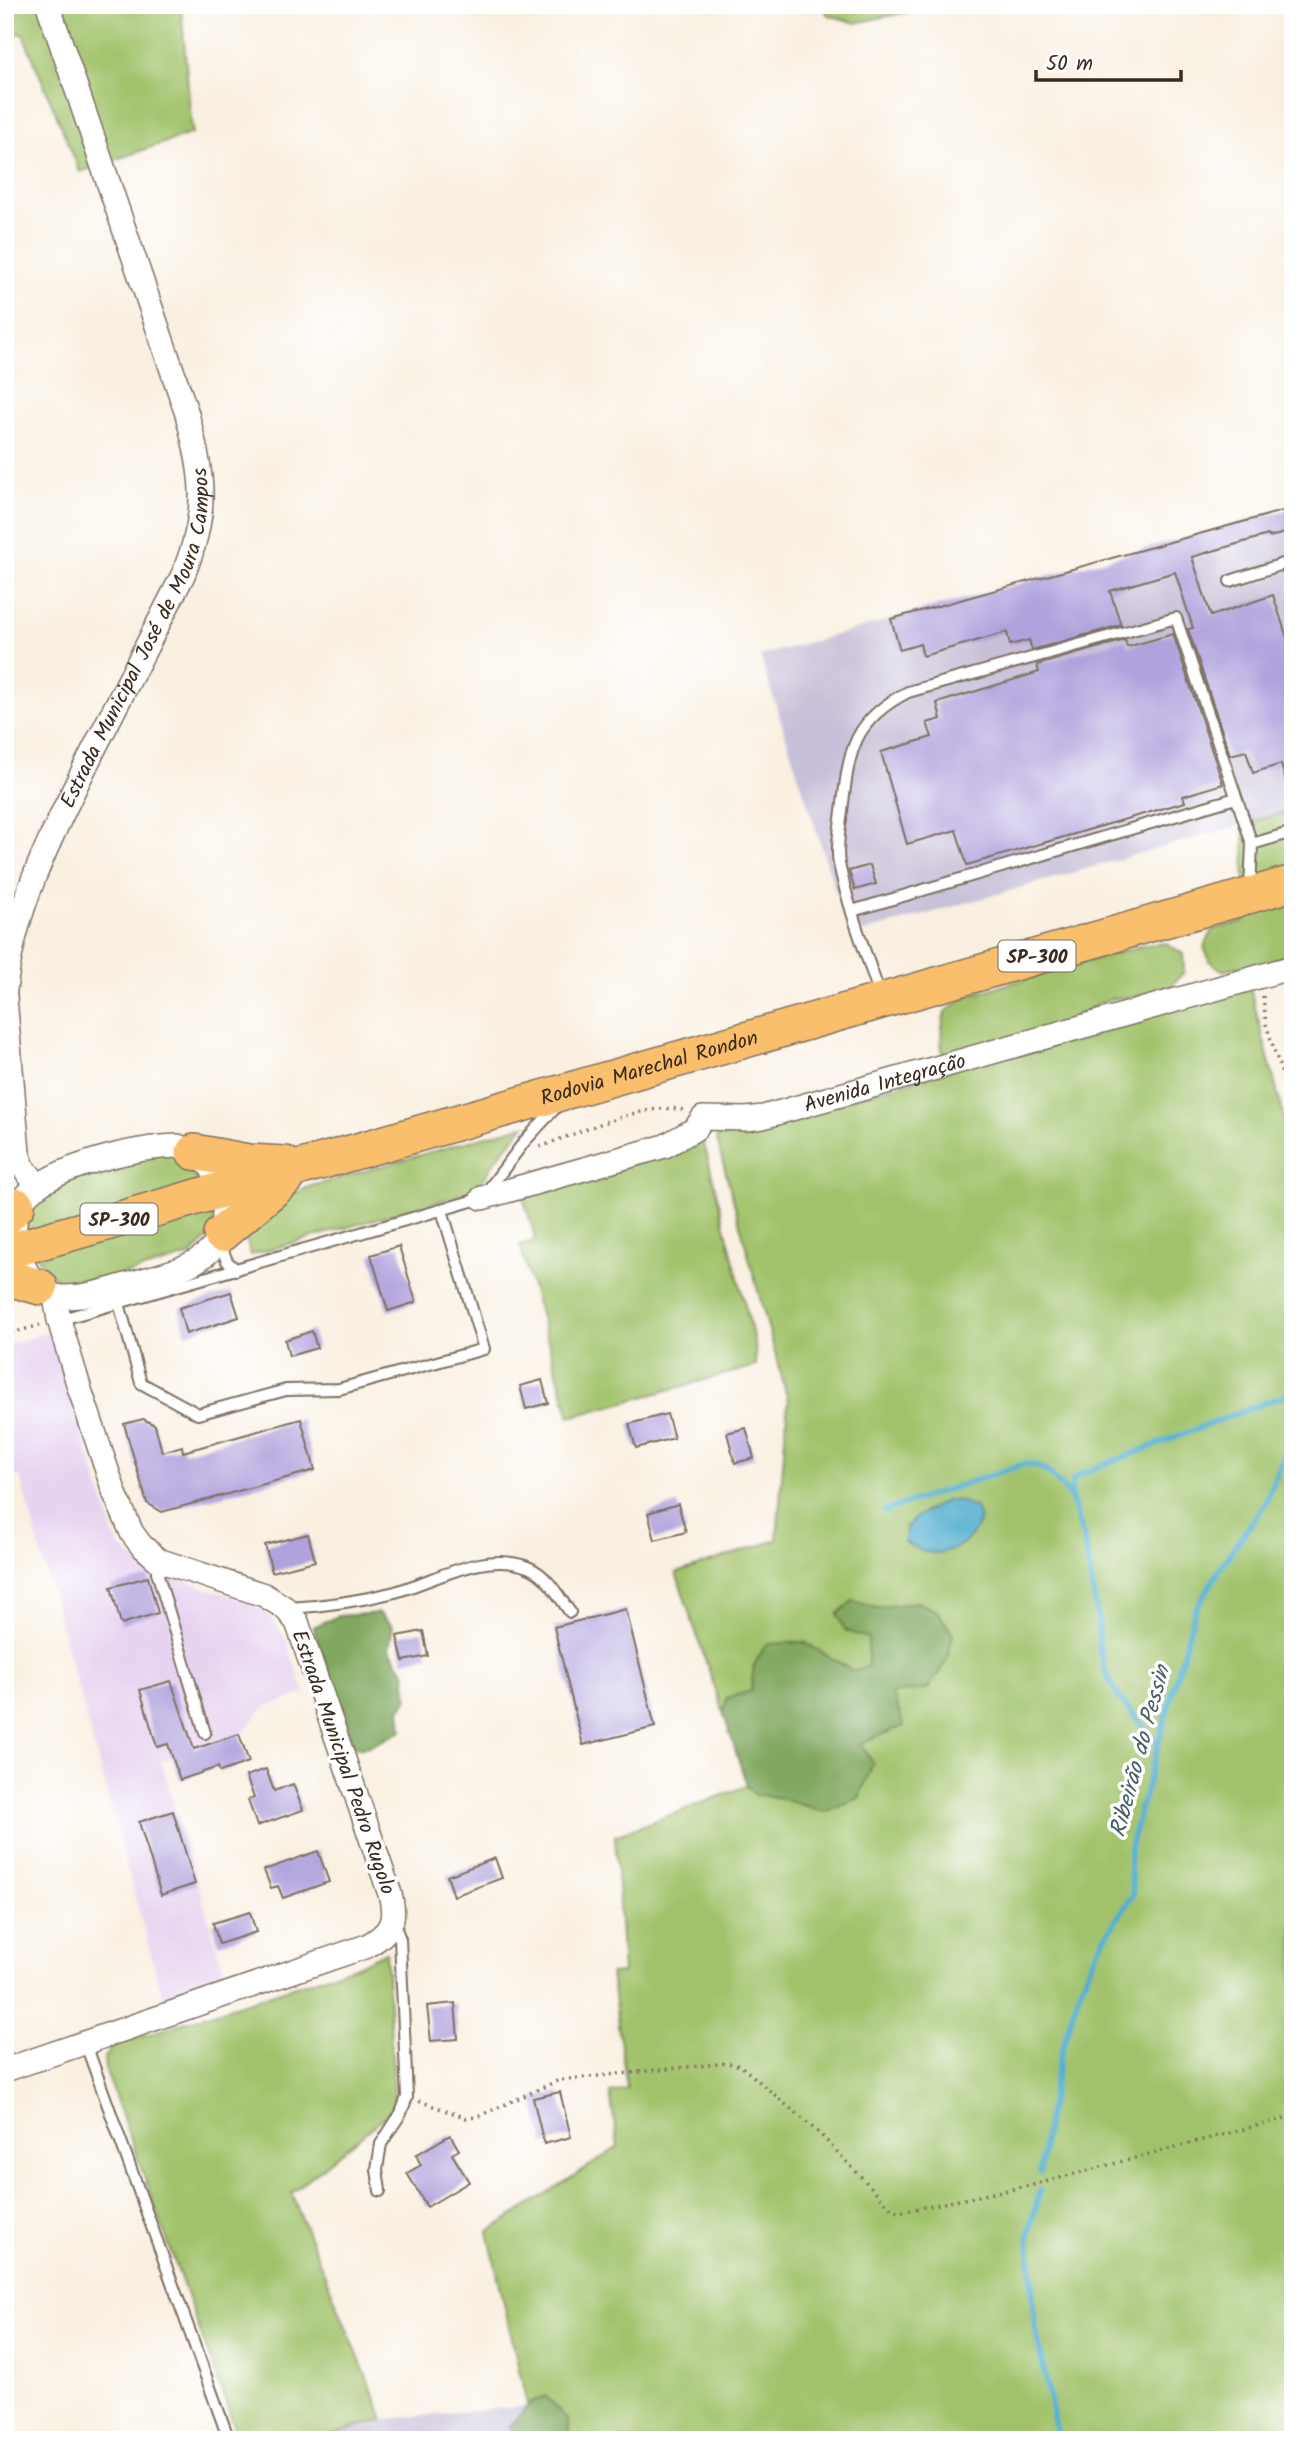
<svg xmlns="http://www.w3.org/2000/svg" width="1298" height="2445" viewBox="0 0 1298 2445" font-family="Kalam,sans-serif">
	<style>
		.built { fill: #e6d3f0 }
		.industrial { fill: #c8c0d8 }
		.green { fill: #a1c26a; stroke: #6e7644; stroke-width: 2 }
		.forest { fill: #80a85e; stroke: #5e693e; stroke-width: 2 }
		.water { fill: #51aecf; stroke: #466c76; stroke-width: 2 }
		.lines { fill: none; stroke-linecap: round; stroke-linejoin: round }
		.stream { stroke: #51aecf; stroke-width: 6 }
		.building { fill: #b0a2dd }
		.lane-casing { stroke: #7e6f62; stroke-width: 14 }
		.street-casing { stroke: #7e6f62; stroke-width: 26 }
		.primary-casing { stroke: #7e6f62; stroke-width: 38 }
		.path { stroke: #7e6f62; stroke-width: 3.5; stroke-dasharray: 2 5; stroke-linecap: butt }
		.lane { stroke: #fff; stroke-width: 10 }
		.street { stroke: #fff; stroke-width: 23 }
		.primary { stroke: #f9bf6d; stroke-width: 35 }
		.labels { text-anchor: middle; stroke-width: 7; stroke-linejoin: round; paint-order: stroke }
		.shield { fill: #fff; stroke: #766a62; stroke-width: 2 }
		.shield-label { font-size: 19px; font-weight: bold; fill: #3b2a1e }
		.street-label { font-size: 21px; fill: #3b2a1e; stroke: #fff }
		.water-label { font-size: 23px; font-style: italic; fill: #445f65; stroke: #fff }
	</style>
	<rect width="100%" height="100%" fill="#fff"/>
	<filter id="ink" filterUnits="userSpaceOnUse"><feTurbulence type="fractalNoise" baseFrequency=".0143" numOctaves="2"/><feDisplacementMap in="SourceGraphic" scale="14" xChannelSelector="R" yChannelSelector="G"/><feConvolveMatrix kernelMatrix="1 2 1 2 8 2 1 2 1" color-interpolation-filters="sRGB"/></filter>
	<filter id="wash" filterUnits="userSpaceOnUse"><feTurbulence type="fractalNoise" baseFrequency=".00686" numOctaves="4" result="noise"/><feDisplacementMap in="SourceGraphic" scale="28" xChannelSelector="R" yChannelSelector="G"/><feGaussianBlur stdDeviation="1.57" result="paint"/><feColorMatrix in="noise" values="0 0 0 0 0 0 0 0 0 0 0 0 0 0 0 0 0 1.4 0 .05"/><feComposite in="paint" operator="in"/></filter>
	<g filter="url(#wash)">
		<rect width="100%" height="100%" fill="#f9f0e1"/>
		<!-- built -->
		<path class="built" d="M50,1332L115,1538L119,1546L144,1568L250,1602L266,1612L278,1626L286,1640L305,1693L263,1708L243,1733L161,1761L227,1981L164,2002L20,1476L5,1478V1345Z"/>
		<!-- industrial -->
		<path class="industrial" d="M1293,508V810L850,936L760,656Z
			M527,2406L535,2440H316L384,2419Z"/>
		<!-- green -->
		<path class="green" d="M5,5H181L192,133L80,172L23,34L5,32Z
			M821,5H939L856,23L828,15Z
			M1293,810V958L1245,972V965L1223,971L1210,961L1204,947L1213,930L1245,921L1244,824Z
			M1166,943L1183,954L1184,972L1171,986L1135,997L1109,999L1075,1017L1249,985L1290,1140L1293,1141V2440H535L488,2232L618,2147L610,2093L627,2089L611,1974L623,1973L615,1836L747,1786L756,1795L777,1797L825,1812L860,1743L892,1693L918,1602L877,1608L853,1601L868,1638V1666L853,1671L804,1642L754,1665L751,1691L727,1698L723,1712L676,1573L777,1540L788,1400L716,1137L951,1070L947,1068C939,1045 940,1036 945,1012L969,995L1144,945Z
			M525,1125L497,1158L477,1190L251,1255L246,1239L247,1231L290,1195L312,1186Z
			M703,1140L755,1344L756,1366L570,1417L520,1245L536,1240L522,1194L687,1141Z
			M165,1151L205,1172L216,1213L208,1237L192,1255L84,1286L63,1282L43,1269L25,1223L26,1209L50,1184Z
			M386,1952L395,2108L291,2193L384,2419L316,2440H239L105,2068L104,2058L112,2046L357,1966Z"/>
		<!-- forest -->
		<path class="forest" d="M853,1601L877,1608L918,1602L938,1612L953,1635L947,1660L928,1689L892,1693L904,1726L860,1743L873,1763L859,1798L825,1812L777,1797L755,1795L747,1786L723,1712L727,1698L751,1691L754,1665L766,1644L804,1642L853,1671L868,1666V1638L845,1631L837,1614Z
			M379,1613L393,1626L389,1649L405,1672L408,1699L400,1710L402,1731L370,1746L355,1748L313,1627L338,1616Z
			M546,2396L567,2420L571,2440H517L509,2427L531,2402Z"/>
		<!-- water -->
		<path class="water" d="M947,1500L961,1501L976,1508L980,1519C969,1551 934,1563 905,1542L906,1527L917,1516Z"/>
		<g class="lines">
			<!-- stream -->
			<path class="stream" d="M884,1511L1024,1464C1047,1464 1057,1481 1071,1497
				M1158,1745L1118,1696L1106,1674L1099,1648V1627L1084,1539L1071,1497L1073,1480L1080,1474L1293,1392
				M1040,2172C1048,2105 1065,2015 1096,1954C1106,1933 1121,1914 1133,1894L1130,1867V1847L1195,1610L1228,1556L1266,1502L1293,1432
				M1040,2190L1029,2234L1035,2326L1058,2440"/>
		</g>
		<g id="blocks">
			<!-- building -->
			<path class="building" d="M1293,508V531L1269,537L1268,535L1192,557L1211,616L1273,595L1293,656V792H1289L1281,764L1253,773L1246,751L1230,755L1188,629L1193,628L1175,572L1110,591L1121,625L1032,650L1029,640L1010,645L1007,632L923,656L920,644L900,650L891,619Z
				M1173,634L1223,784L1183,796L1185,802L967,865L956,830L907,844L881,752L932,737L927,723L941,719L937,703L1039,672L1037,665L1125,640L1127,647Z
				M870,865L876,884L855,890L849,871Z
				M399,1246L416,1302L388,1311L371,1255Z
				M231,1292L239,1317L186,1334L179,1308Z
				M312,1331L317,1348L289,1356L285,1340Z
				M542,1380L548,1403L526,1409L520,1386Z
				M667,1414L674,1438L636,1448L629,1424Z
				M143,1419L155,1425L162,1452L182,1446L183,1452L301,1419L315,1470L162,1512L147,1503L124,1424Z
				M746,1428L754,1458L735,1463L727,1433Z
				M678,1504L686,1532L655,1540L648,1513Z
				M308,1534L315,1561L272,1572L265,1545Z
				M148,1577L158,1613L121,1624L111,1587Z
				M626,1609L655,1727L583,1745L554,1627Z
				M423,1631L428,1656L403,1661L397,1636Z
				M171,1681L194,1749L239,1734L249,1762L220,1772L218,1767L180,1780L168,1744L157,1747L140,1690Z
				M266,1769L274,1791L293,1784L303,1810L257,1826L248,1800L254,1798L246,1776Z
				M173,1811L195,1884L161,1895L139,1822Z
				M318,1851L329,1882L283,1898L278,1886L271,1888L264,1870Z
				M495,1858L502,1878L454,1896L447,1876Z
				M250,1912L256,1932L219,1944L213,1923Z
				M455,2003L458,2039L431,2041L427,2006Z
				M560,2092L571,2137L544,2144L533,2098Z
				M450,2135L459,2150L452,2154L469,2182L427,2207L407,2173L421,2165L416,2155Z"/>
		</g>
	</g>
	<g filter="url(#ink)">
		<use href="#blocks" fill-opacity="0" stroke="#7e6f62" stroke-width="2"/>
		<g class="lines">
			<!-- lane casing -->
			<g class="lane-casing">
				<path id="lane" d="M1230,581L1286,563L1293,583
					M1250,890L1252,844L1293,832
					M852,911L1236,798
					M881,998C866,954 849,910 839,864C836,847 840,828 842,811C849,753 851,721 908,692L1176,618L1252,844
					M218,1240L227,1261L236,1270
					M119,1303L141,1383L198,1414L286,1390L339,1389L484,1349L442,1210
					M59,1320L482,1198L524,1142L558,1105
					M158,1560L157,1572L205,1733
					M288,1608C324,1606 360,1601 395,1592C437,1580 486,1549 530,1568C548,1576 559,1597 570,1612
					M85,2042L229,2440
					M380,2191L377,2169L381,2144L401,2113L407,2097L400,1939L393,1922"/>
			</g>
			<!-- street casing -->
			<g class="street-casing">
				<g id="street">
					<path id="s1" d="M5,991C13,906 56,826 93,751C123,692 153,633 183,575C209,511 204,479 187,414L48,5"/>
					<path d="M5,997L18,1153L23,1167L38,1186"/>
					<path d="M178,1146C201,1154 218,1168 222,1193C235,1259 186,1268 136,1282C112,1289 89,1297 64,1297C24,1297 0,1225 25,1197C53,1166 137,1147 178,1146Z"/>
					<path id="s2" d="M482,1198L665,1146L695,1129L703,1118L746,1119L763,1117L1293,967"/>
					<path d="M5,2070L367,1946C391,1932 397,1922 390,1894L297,1622L285,1608L264,1595L158,1560L141,1545L132,1533L115,1494L79,1387L59,1320L55,1297"/>
				</g>
			</g>
			<!-- primary casing -->
			<g class="primary-casing">
				<g id="primary">
					<path d="M194,1152L248,1162L285,1164"/>
					<path d="M5,1218L17,1206"/>
					<path d="M221,1234L287,1178"/>
					<path id="s3" d="M5,1252L1293,883"/>
					<path d="M5,1277L40,1287"/>
				</g>
			</g>
			<!-- path -->
			<path class="path" d="M1263,996L1266,1024L1293,1109
				M540,1147C575,1134 647,1101 683,1110
				M5,1335L40,1325
				M419,2101L467,2118L477,2117L559,2080L728,2063L741,2066L820,2134L892,2209L900,2212L1033,2185L1293,2116"/>
			<!-- lane -->
			<use href="#lane" class="lane"/>
			<!-- street -->
			<use href="#street" class="street"/>
			<!-- primary -->
			<use href="#primary" class="primary"/>
		</g>
	</g>
	<g class="labels">
		<!-- shield labels -->
		<g class="shield">
			<rect x="998.5" y="940.5" width="77" height="31" rx="5"/>
			<rect x="80.5" y="1203.5" width="77" height="31" rx="5"/>
		</g>
		<g class="shield-label">
			<text x="1037" y="963">SP-300</text>
			<text x="119" y="1226">SP-300</text>
		</g>
		<!-- street labels -->
		<g class="street-label">
			<text dy="7" stroke="none"><textPath href="#s1" startOffset="380">Estrada Municipal José de Moura Campos</textPath></text>
			<text dy="7" stroke="none"><textPath href="#s3" startOffset="670">Rodovia Marechal Rondon</textPath></text>
			<text dy="7" stroke="none"><textPath href="#s2" startOffset="425">Avenida Integração</textPath></text>
			<text transform="translate(344 1762) rotate(71)" y="7">Estrada Municipal Pedro Rugolo</text>
		</g>
		<!-- water labels -->
		<g class="water-label">
			<text transform="translate(1139 1751) rotate(-75)" y="8">Ribeirão do Pessin</text>
		</g>
	</g>
	<!-- margin -->
	<rect width="1298" height="2445" fill="none" stroke="#fff" stroke-width="28"/>
	<!-- scale -->
	<path d="M1036 70v10h145v-10" fill="none" stroke="#3b2a1e" stroke-width="3.5"/>
	<text x="1046" y="70" font-size="21" fill="#3b2a1e" stroke="#ffffff" stroke-width="5" paint-order="stroke">50 m</text>
</svg>
